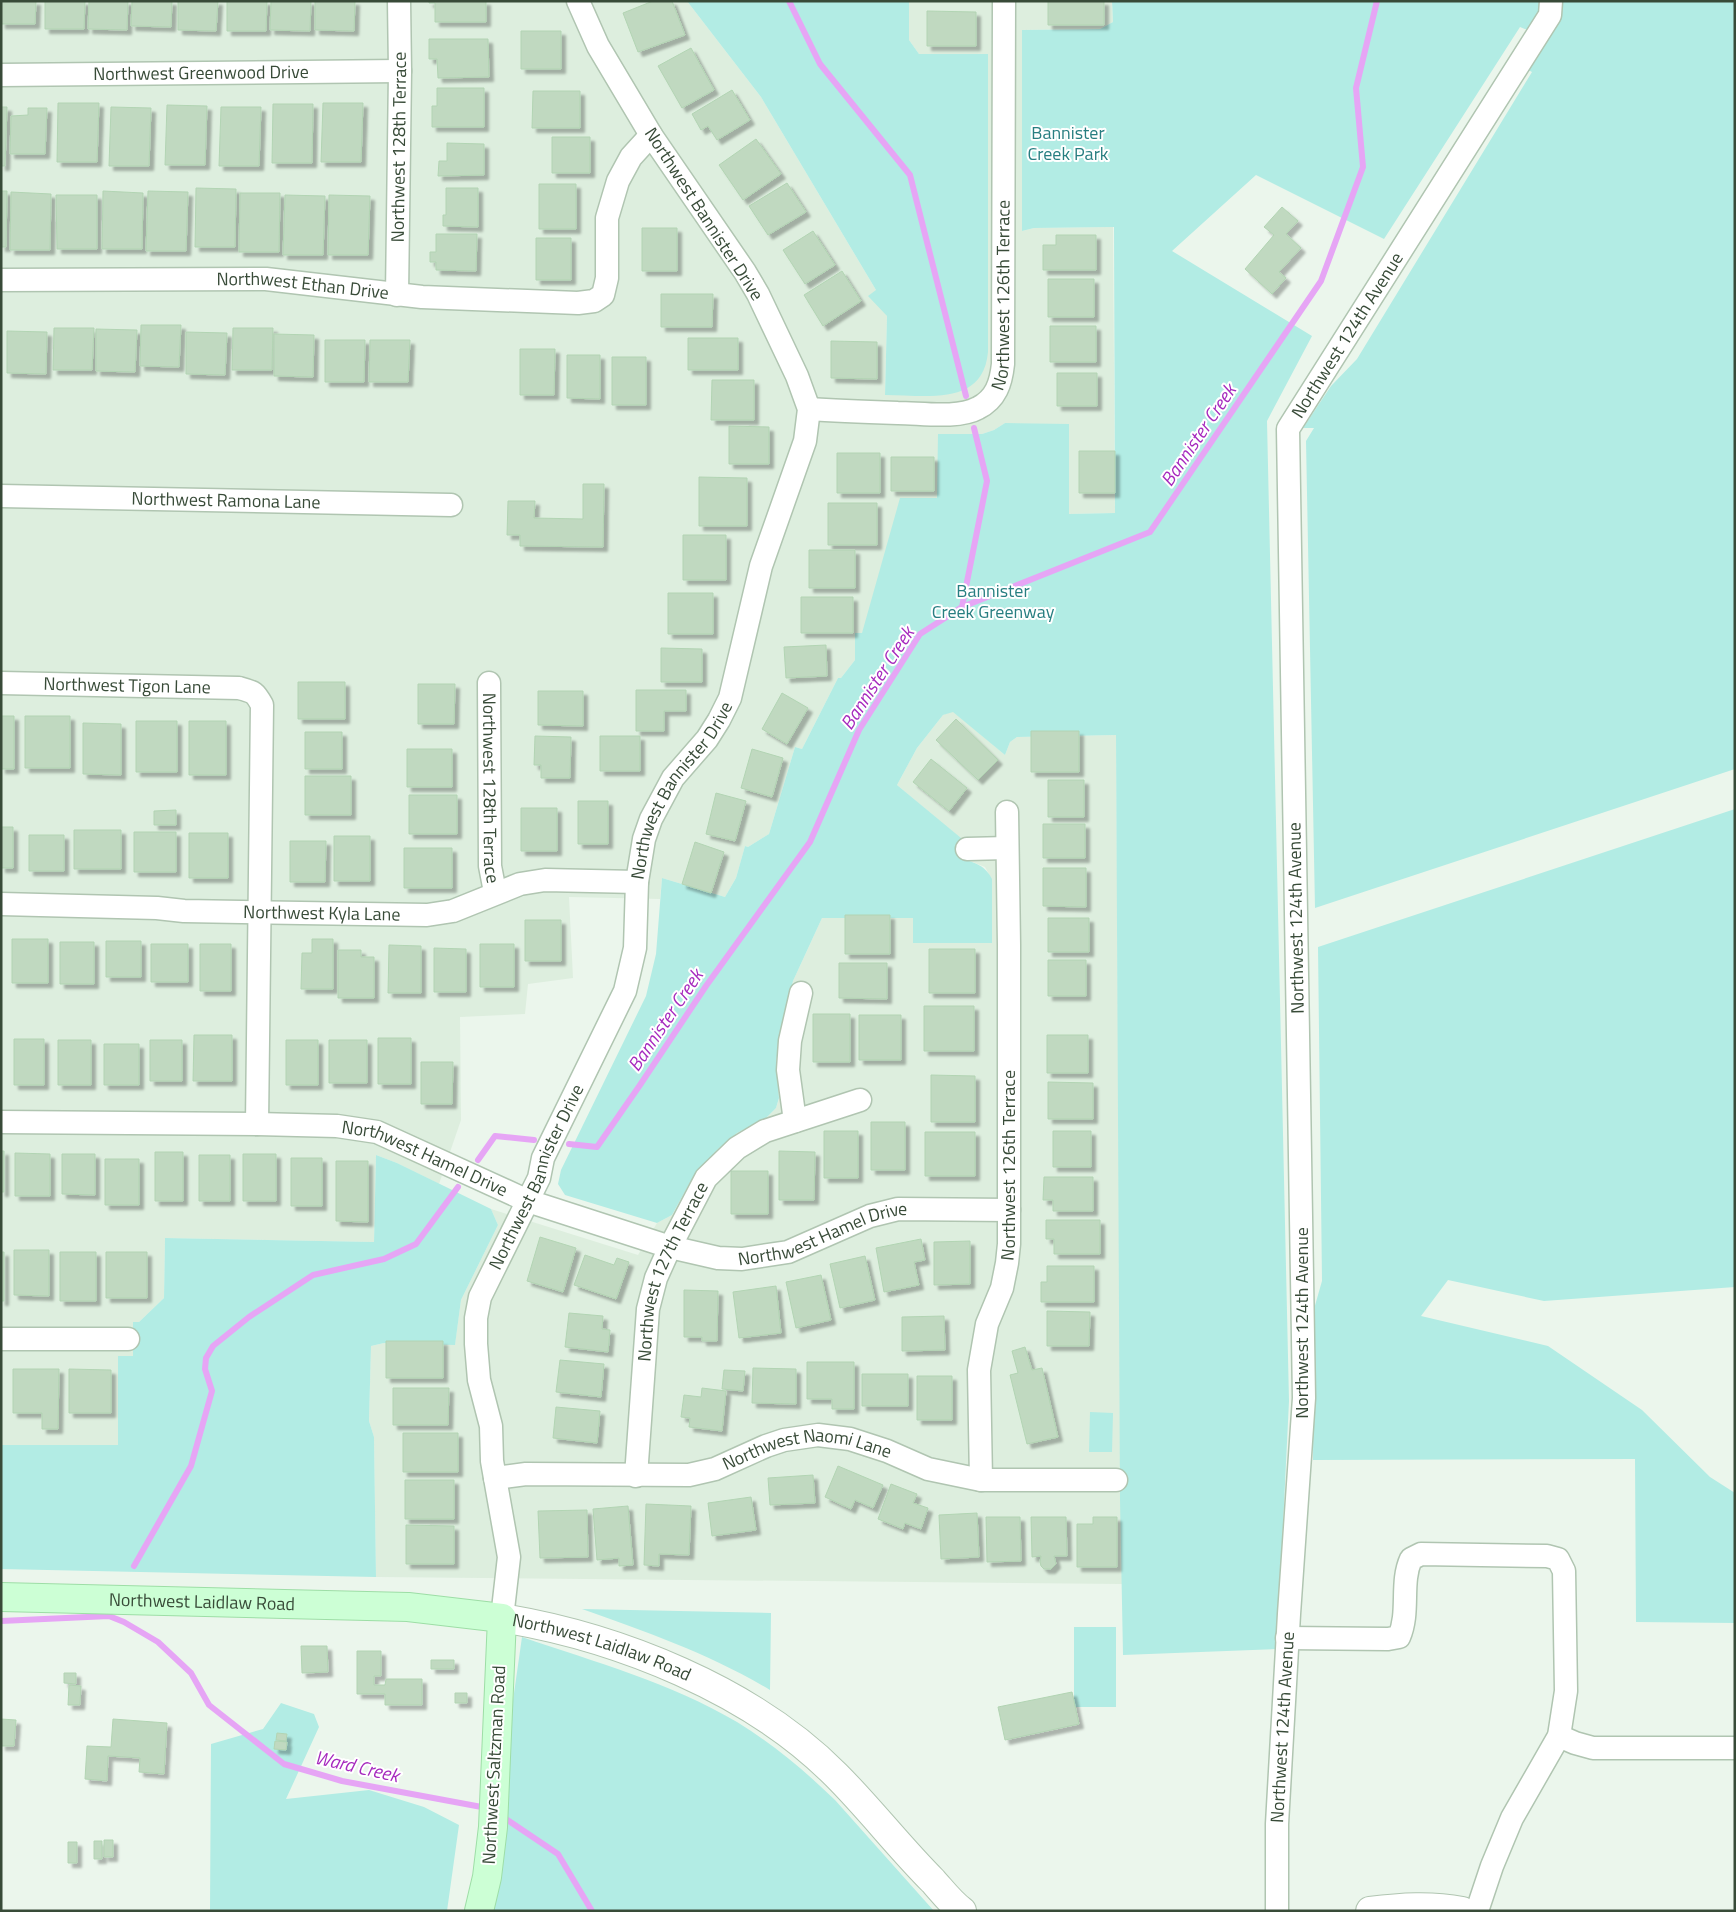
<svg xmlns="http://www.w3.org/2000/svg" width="1736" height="1912" viewBox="0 0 1736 1912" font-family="'Titillium Web',sans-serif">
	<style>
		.residential { fill: #ddeede }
		.green { fill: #b2ece4 }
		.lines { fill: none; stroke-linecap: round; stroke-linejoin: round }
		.stream { stroke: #e6a5f5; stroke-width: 6 }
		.building { fill: #c0d9c0; stroke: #b2d4b3; filter: url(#shadow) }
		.minor-casing { stroke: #b0c5b1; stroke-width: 25 }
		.tertiary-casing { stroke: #b0c5b1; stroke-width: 30 }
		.secondary-casing { stroke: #9ddea6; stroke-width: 30 }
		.minor { stroke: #fff; stroke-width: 22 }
		.tertiary { stroke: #fff; stroke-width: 28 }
		.secondary { stroke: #ccffd5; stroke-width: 28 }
		.labels { text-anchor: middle; stroke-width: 4; stroke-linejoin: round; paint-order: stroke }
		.street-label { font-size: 18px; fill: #384b38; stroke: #fff }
		.park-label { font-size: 18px; fill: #277e81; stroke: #fff }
		.water-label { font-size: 19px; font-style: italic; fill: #a62abe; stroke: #fff }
	</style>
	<defs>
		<filter id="shadow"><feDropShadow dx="4.5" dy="4.5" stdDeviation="1" flood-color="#0004"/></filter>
	</defs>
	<rect width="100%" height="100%" fill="#ebf6ec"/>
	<!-- residential -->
	<path class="residential" d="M1,1H687L761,97L876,290L887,316L885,395L988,54H919L909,40V1H1112L1113,22L1100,29L1022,30V231L1034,228L1113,227L1115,513L1069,514L1005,423L994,430L982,434H939L937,498L862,633L855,634V660L841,678H838L802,749L795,747L769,834L748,847L745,846L736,878L725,897L662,878L660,899L569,897L573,978L528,984L525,1014L460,1017L461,1120L439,1184L397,1163L376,1155L374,1242L165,1238L164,1298L139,1322L133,1356L118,1357V1445H1Z
		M953,711L1005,755L1010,742L1017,737L1116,735L1122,1584L376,1577L374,1437L369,1421L371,1346L384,1343L455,1344L461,1300L498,1225L491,1209L638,1255L657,1223L672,1215L693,1177L717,1150L737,1133L765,1119L776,1108L779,1099L776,1062L782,1024L793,981L822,918H913L914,943L992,880L985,867L962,858L960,838L897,785L917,748L943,715Z"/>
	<!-- green -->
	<path class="green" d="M687,1H909V40L919,54H988V352C983,407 926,395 885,395L887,316L868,296L876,290L761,97Z
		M1112,1H1735V769L1315,908L1306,441L1314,428H1303L1331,386L1357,359L1532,72L1515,63L1535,33L1520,27L1384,239L1256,175L1172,251L1312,336L1267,421L1289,1401L1277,1649L1123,1655L1120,1499L1116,735L1017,737L1010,742L1005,755L953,712L943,715L917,748L897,785L961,838L962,858C976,864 985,865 992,879V943H913V918H822L793,981L782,1024L776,1062L779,1098L776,1108L765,1119L737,1133L717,1150L693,1177L672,1215L657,1223L565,1195L558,1184L561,1170L646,996L656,954L662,878L725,897L736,878L745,846L748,847L769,834L795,747L802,749L838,678H841L855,660V633H862L900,498H937L938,434H982L994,430L1005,423L1069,424V514L1115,513L1114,227L1034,228L1022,231V30L1100,29L1113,22Z
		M1735,809V1287L1544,1301L1448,1280L1421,1316L1548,1346L1642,1410L1710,1477L1735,1493V1623L1636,1622L1635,1459L1313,1460L1314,1309L1322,1281L1318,947Z
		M376,1155L397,1163L491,1209L498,1225L461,1300L455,1345L384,1343L371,1346L369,1421L374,1437L376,1577L1,1569V1445H118V1356H133V1322H139L164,1298L165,1238L374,1242Z
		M1090,1412L1113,1413L1112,1452H1089Z
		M582,1609L771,1613L770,1690C708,1653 649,1633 582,1609Z
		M1074,1627H1116V1707H1074Z
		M522,1637C595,1662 671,1683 737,1722C773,1744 805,1771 835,1800L934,1911H483Z
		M281,1703L314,1714L319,1727L286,1799L369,1790L424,1807L459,1825L447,1911H210L211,1744L263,1729Z"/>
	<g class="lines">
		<!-- stream -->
		<path class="stream" d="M789,1L820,64L910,175L966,396
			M962,607L987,481L974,428
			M569,1144L597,1147L640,1085L706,986L810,842L859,730L920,634L962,607L1150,532L1321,281L1363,167L1356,88L1377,1
			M478,1160L495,1136L534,1140
			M134,1566L191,1466L212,1391L205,1369L206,1358L213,1346L249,1317L313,1275L384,1259L416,1244L458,1187
			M1,1621L109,1616L124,1622L158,1642L191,1673L209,1705L284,1764L342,1781L487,1808
			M500,1815L558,1854L592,1911"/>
	</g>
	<!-- building -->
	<path class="building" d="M1,1H36L35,24H1Z
		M45,1H85L84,29H45Z
		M89,1H128L127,30L88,29Z
		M132,1H172L171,27L131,26Z
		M178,1H218L216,31L178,30Z
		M227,1H267L266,31H227Z
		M271,1H311L310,31L270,30Z
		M315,1H355L354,31L315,30Z
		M429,1H486V22H435V3H429Z
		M653,1H672L685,35L638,52L623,13Z
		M1048,1H1104V25H1048Z
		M927,11L976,12V46H927Z
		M521,31H561V69H521Z
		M429,39H488L489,77L438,78L437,59H429Z
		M691,48L714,90L682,108L658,66Z
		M437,88H484V127H432V106H437Z
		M732,90L750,120L717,140L708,126L701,130L692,114Z
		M533,91H580V128H532Z
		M58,103H99L97,162H57Z
		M323,103H363L361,162H321Z
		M273,104H313L312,163H272Z
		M167,105L207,106L205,165H165Z
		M1,107H7L5,166H1Z
		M111,107L151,108L149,166H109Z
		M221,107H261L259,166H219Z
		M28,108H47L45,154H10L11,116L28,115Z
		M552,137H590V173H552Z
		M756,139L781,174L743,200L719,165Z
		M447,143L484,144V175L438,176L439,161H447Z
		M787,183L806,212L768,235L749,206Z
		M539,184H576V229H539Z
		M196,188L236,189L235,247H195Z
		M446,188H478V227L443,226V215H446Z
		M1,191H7L6,247H1Z
		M103,191L143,193L142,249H102Z
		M148,191L188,192L186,251H146Z
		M11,192L51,194L50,250H10Z
		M240,193H280L279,252H239Z
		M56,195H97V249H57Z
		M285,195L325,196L323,255H283Z
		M329,195L370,196L368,255H328Z
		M1282,207L1298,221L1286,234L1301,248L1279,272L1286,278L1272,294L1245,269L1274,235L1264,227Z
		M642,228H677V271H642Z
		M813,231L835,265L805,284L783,250Z
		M436,234H477L476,271L436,270V262H430V252H436Z
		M1056,235H1096V270H1043V245H1056Z
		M536,238H571V280H536Z
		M842,271L861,301L823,326L804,295Z
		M1048,279H1094V317H1048Z
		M661,294H713L712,327H661Z
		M141,325H181L179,367L140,366Z
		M1050,326H1096V362H1050Z
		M54,328H94L92,370H53Z
		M233,328H273L272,370H232Z
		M96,329L137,330L135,372L96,371Z
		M7,331L47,332L46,374L7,373Z
		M186,332L227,333L225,375L186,374Z
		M274,334L314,335L313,377L274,376Z
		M688,338H738V370H688Z
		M325,340H365L364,382H325Z
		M370,340H410L408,382H369Z
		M831,341L877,342V379L831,378Z
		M520,349H555L554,395H520Z
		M567,355H600V399L567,398Z
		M612,357H646V405H612Z
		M1057,373H1097V406H1057Z
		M712,380H754V420H711Z
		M729,426L769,427V464H729Z
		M1079,451H1115V493H1079Z
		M837,453H880V493H837Z
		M891,457H934V491H891Z
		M699,477L747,478V526H699Z
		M583,484H604L603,547L520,546V535H507L508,501H535L534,518L583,519Z
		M828,503H877V545H828Z
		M683,535H726V580H683Z
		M809,550H855V588H809Z
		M668,593H713V634H668Z
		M801,597H853V633H801Z
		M826,645L827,676L786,678L784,647Z
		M661,648L702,649V682H661Z
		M298,682H345V719H298Z
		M418,684H455L454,724H418Z
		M636,690H686V711H664V731H636Z
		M538,691H583V726L538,725Z
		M782,693L808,708L787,744L762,729Z
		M1,716H14V769H1Z
		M25,716H70V768H25Z
		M956,719L998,760L978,780L936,740Z
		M136,721H177V772H136Z
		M189,721H226V775H189Z
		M83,723L121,724V775L83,774Z
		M1031,731H1079V772H1031Z
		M305,732H342V769H305Z
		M535,736L571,737L570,778H541V765H534Z
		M600,736H640V771H600Z
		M407,749H452V787H407Z
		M752,749L783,758L772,797L741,788Z
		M931,759L967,788L949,811L913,782Z
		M305,776H351V815H305Z
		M1048,780H1084V817H1048Z
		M716,793L746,801L735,841L706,834Z
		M409,795H457V834H409Z
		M578,801H608V844H578Z
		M521,808H557V851H521Z
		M176,810V825H154V811Z
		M1043,824H1085V858H1043Z
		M1,827H13V868H1Z
		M74,830H121V869H74Z
		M134,832H176V872H134Z
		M189,833H228V878H189Z
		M29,835H64V871H29Z
		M334,836H370V881H334Z
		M290,841H326L325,882H290Z
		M695,842L724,852L711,893L682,884Z
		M404,848H452V888H404Z
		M1043,868H1086V907L1043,906Z
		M845,915H890V954H845Z
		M1048,918H1089V952H1048Z
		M525,920H561V961H525Z
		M12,939H48V983H12Z
		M312,939H333V989H301L302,953H312Z
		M106,941H141V977H106Z
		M60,942H94V984H60Z
		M151,944H188V982H151Z
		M200,944H231V991H200Z
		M480,944H514V987H480Z
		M389,945L421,946V993H388Z
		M434,948L466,949V992H434Z
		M929,949H975V993H929Z
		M338,950H361V957H374V998H338Z
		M1048,960H1086V996H1048Z
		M839,963H887V999L839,998Z
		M924,1006H974V1051H924Z
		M813,1014H850V1062H813Z
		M859,1015H901V1060H859Z
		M194,1035H232V1081H193Z
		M1047,1035H1088V1073H1047Z
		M378,1038H411V1084H378Z
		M14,1039H44V1085H14Z
		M58,1040H91V1085H58Z
		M150,1040H182V1081H150Z
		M286,1040H318V1085H286Z
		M329,1040H367V1083H329Z
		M104,1044H139V1085H104Z
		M421,1062H453L452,1104H421Z
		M931,1075L975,1076V1122H931Z
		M1048,1082L1093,1083V1119H1048Z
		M871,1122H905V1170H871Z
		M824,1131H858V1178H824Z
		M1053,1131H1091V1167H1053Z
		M925,1132H975V1176H925Z
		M1,1151H4V1192H1Z
		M779,1151L815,1152L814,1200H779Z
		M155,1152H183V1201H155Z
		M15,1153L50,1154V1196H15Z
		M62,1154H95V1195L62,1194Z
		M243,1154H276V1201H243Z
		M199,1155H230V1201H199Z
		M291,1158H322V1206H291Z
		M105,1159H139V1205H105Z
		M336,1161H368V1222L336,1221Z
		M731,1171H768V1214H731Z
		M1044,1177H1093V1211H1053V1200H1043Z
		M1046,1220H1100V1254H1054V1239H1046Z
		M540,1237L576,1248L563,1292L527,1281Z
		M921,1239L925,1260L914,1262L919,1285L884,1292L876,1248Z
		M970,1241V1284L934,1285V1242Z
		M14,1250H49V1296L14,1295Z
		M1,1252H4V1301H1Z
		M60,1252H96V1301H60Z
		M106,1252H147V1298H106Z
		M585,1255L614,1265L617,1258L629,1262L616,1299L574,1285Z
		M865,1256L875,1300L840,1308L830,1264Z
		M1047,1266H1094V1302H1041V1282H1047Z
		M821,1275L831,1320L796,1328L786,1282Z
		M776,1286L781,1333L739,1338L733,1292Z
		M684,1290L718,1291L717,1341H702V1337H684Z
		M1047,1311L1090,1312L1089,1346H1047Z
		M569,1313L603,1316L602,1329L610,1330L608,1352L565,1347Z
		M944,1316L945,1350L902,1351V1317Z
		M386,1341H443V1378H386Z
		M1025,1347L1032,1370L1042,1368L1058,1437L1027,1444L1010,1375L1018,1373L1012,1351Z
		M560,1360L604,1364L601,1397L556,1392Z
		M807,1362H854V1409H832V1399H807Z
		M753,1368L796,1369V1404L752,1403Z
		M13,1369H59L58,1429H42V1413H13Z
		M69,1369L111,1370V1413H69Z
		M724,1370L745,1371L743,1391L722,1389Z
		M862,1374H908V1406H862Z
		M917,1376H952V1420H917Z
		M393,1388H449L448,1425H393Z
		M702,1388L726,1391L722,1431L689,1427L690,1418L681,1417L684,1395L701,1397Z
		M556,1407L600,1411L597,1443L553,1438Z
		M403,1433H458V1472H403Z
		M838,1466L883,1485L873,1508L855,1500L851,1509L825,1497Z
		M813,1475L815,1503L770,1505L768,1478Z
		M405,1480H454V1519H405Z
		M891,1484L917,1494L913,1503L928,1508L921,1529L905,1523L903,1529L878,1519Z
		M751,1497L756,1530L712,1536L708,1503Z
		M646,1504L691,1506L689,1555L659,1554V1566L644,1565Z
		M628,1506L633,1565L619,1566V1558L597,1560L593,1509Z
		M587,1510L588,1557L540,1558L538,1511Z
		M977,1513L979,1557L941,1559L939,1515Z
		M986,1517H1020L1021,1561L987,1562Z
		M1031,1517H1066L1067,1556H1054L1056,1564L1051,1569H1044L1041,1566L1040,1562L1041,1556L1032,1557Z
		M1093,1517H1117V1567H1077V1524H1093Z
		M406,1525L454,1526V1564H406Z
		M301,1646H327L328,1672L302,1673Z
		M357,1651H381V1676H374V1685H385L386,1679H422V1705H385V1694H357Z
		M431,1660H454V1669H431Z
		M64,1673H76V1684L64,1683Z
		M69,1685L81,1686L80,1705H68Z
		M1072,1692L1079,1724L1005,1740L998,1707Z
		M455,1693H467V1703H455Z
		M1,1719L16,1720L14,1746H1Z
		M113,1719L167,1723L164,1774L139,1772L140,1758L108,1756L107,1781L85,1779L87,1746L111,1747Z
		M277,1733L287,1734L286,1741L276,1740Z
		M275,1741L287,1742L286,1750L274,1749Z
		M104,1840H113V1857H104Z
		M94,1841H102V1859H94Z
		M68,1842H77V1863H68Z"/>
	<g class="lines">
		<!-- minor casing -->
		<g class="minor-casing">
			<g id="minor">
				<path id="s1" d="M1,75L400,71"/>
				<path id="s2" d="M1,280L266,279L422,297L578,303L594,301L603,295L607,278V218L618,181L631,157L651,135"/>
				<path id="s3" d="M397,295L400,71L399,1"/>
				<path id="s4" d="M809,409C838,411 868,412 898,413C921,413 958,419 978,408C996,399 1001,383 1003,364L1004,1"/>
				<path id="s5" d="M1,496L451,505"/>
				<path id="s6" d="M1,683L239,688C254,692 255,692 262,705L257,1124"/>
				<path id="s7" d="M489,683L490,866L495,892"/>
				<path d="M967,849L1007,848"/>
				<path id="s8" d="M1,904L157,908L184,911L427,915L453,911L520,884L545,880L637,882"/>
				<path d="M795,1121L788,1070L790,1041L801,993"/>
				<path id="s9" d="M1,1122L257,1124L337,1126L377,1132L528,1201L670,1247L718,1258L742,1259L788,1252L870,1216L898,1209L1009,1210"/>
				<path d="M1,1339H128"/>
				<path id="s10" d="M636,1476L648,1309L656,1278L670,1247L706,1178L737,1148L765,1131L860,1100"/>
				<path id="s11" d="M495,1478L526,1474L689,1475L715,1469L766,1446L784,1440L818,1435L850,1439L887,1451L928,1469L981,1480H1116"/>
				<path id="s12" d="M981,1480L979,1370L987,1324L1002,1288L1007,1263L1009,1244V945L1007,812"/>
				<path id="s13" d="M502,1618L509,1557L492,1461L491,1426L479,1380L476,1344V1318L480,1297L539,1178L543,1158L625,991L635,948L637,882L644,839L651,819L673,778L707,739L719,720L730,698L761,566L805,441L809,409L797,376L758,294L745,272L651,135L598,46L578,1"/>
				<path d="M1287,1638L1388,1639L1399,1637C1410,1612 1400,1583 1411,1559L1421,1554L1547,1556L1558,1559L1564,1571L1566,1691L1559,1736L1512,1818L1492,1866L1477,1911"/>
				<path d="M1559,1736L1575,1743L1593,1748H1735"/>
				<path id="s14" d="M1277,1911V1824L1289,1614L1304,1398L1288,429L1550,15L1551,1"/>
			</g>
		</g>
		<!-- tertiary casing -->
		<g class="tertiary-casing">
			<g id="tertiary">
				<path id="s15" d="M502,1618C618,1637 752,1690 836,1775C870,1809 899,1847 933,1881C942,1891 951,1903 962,1911"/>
				<path d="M1370,1911C1401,1907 1431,1905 1462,1911"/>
			</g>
		</g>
		<!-- secondary casing -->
		<g class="secondary-casing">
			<g id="secondary">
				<path id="s16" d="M1,1597L408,1607L502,1618L493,1827L487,1877L479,1911"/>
			</g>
		</g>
		<!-- minor -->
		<use href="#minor" class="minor"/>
		<!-- tertiary -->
		<use href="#tertiary" class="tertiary"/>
		<!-- secondary -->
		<use href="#secondary" class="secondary"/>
	</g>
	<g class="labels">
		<!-- street labels -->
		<g class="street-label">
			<text dy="6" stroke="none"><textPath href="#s1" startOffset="200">Northwest Greenwood Drive</textPath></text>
			<text dy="6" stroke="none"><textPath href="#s3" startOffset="148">Northwest 128th Terrace</textPath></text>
			<text transform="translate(704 214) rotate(57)" y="6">Northwest Bannister Drive</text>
			<text dy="6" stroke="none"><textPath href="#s2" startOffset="302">Northwest Ethan Drive</textPath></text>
			<text dy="6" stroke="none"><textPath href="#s4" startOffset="292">Northwest 126th Terrace</textPath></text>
			<text dy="6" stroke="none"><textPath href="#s14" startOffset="1594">Northwest 124th Avenue</textPath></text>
			<text dy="6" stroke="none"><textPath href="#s5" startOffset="225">Northwest Ramona Lane</textPath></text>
			<text dy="6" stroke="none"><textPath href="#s6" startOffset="126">Northwest Tigon Lane</textPath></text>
			<text dy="6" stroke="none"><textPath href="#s7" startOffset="105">Northwest 128th Terrace</textPath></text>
			<text dy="6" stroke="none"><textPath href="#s13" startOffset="878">Northwest Bannister Drive</textPath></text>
			<text dy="6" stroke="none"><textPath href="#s8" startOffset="321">Northwest Kyla Lane</textPath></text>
			<text transform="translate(1296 918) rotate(-91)" y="6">Northwest 124th Avenue</text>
			<text dy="6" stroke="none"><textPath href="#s9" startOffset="430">Northwest Hamel Drive</textPath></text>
			<text dy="6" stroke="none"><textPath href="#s12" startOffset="319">Northwest 126th Terrace</textPath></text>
			<text dy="6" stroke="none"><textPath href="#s13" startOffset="458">Northwest Bannister Drive</textPath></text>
			<text dy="6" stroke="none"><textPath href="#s9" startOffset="850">Northwest Hamel Drive</textPath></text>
			<text dy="6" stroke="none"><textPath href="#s10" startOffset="210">Northwest 127th Terrace</textPath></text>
			<text transform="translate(1302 1323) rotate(-90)" y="6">Northwest 124th Avenue</text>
			<text dy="6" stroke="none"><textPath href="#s11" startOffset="318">Northwest Naomi Lane</textPath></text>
			<text dy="6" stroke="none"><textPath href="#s16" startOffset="201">Northwest Laidlaw Road</textPath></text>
			<text dy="6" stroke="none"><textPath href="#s15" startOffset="104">Northwest Laidlaw Road</textPath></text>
			<text dy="6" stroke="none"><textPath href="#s14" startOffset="184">Northwest 124th Avenue</textPath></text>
			<text transform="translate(494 1765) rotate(-87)" y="6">Northwest Saltzman Road</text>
		</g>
		<!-- park labels -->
		<g class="park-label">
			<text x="1068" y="139">Bannister<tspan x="1068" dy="21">Creek Park</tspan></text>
			<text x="993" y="597">Bannister<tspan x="993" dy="21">Creek Greenway</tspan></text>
		</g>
		<!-- water labels -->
		<g class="water-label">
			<text transform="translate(1198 435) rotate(-56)" y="7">Bannister Creek</text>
			<text transform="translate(877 678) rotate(-57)" y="7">Bannister Creek</text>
			<text transform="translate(665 1020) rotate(-56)" y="7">Bannister Creek</text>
			<text transform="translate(357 1766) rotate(13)" y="7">Ward Creek</text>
		</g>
	</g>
	<!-- border -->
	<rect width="1736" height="1912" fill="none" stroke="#384b38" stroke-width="5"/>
</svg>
